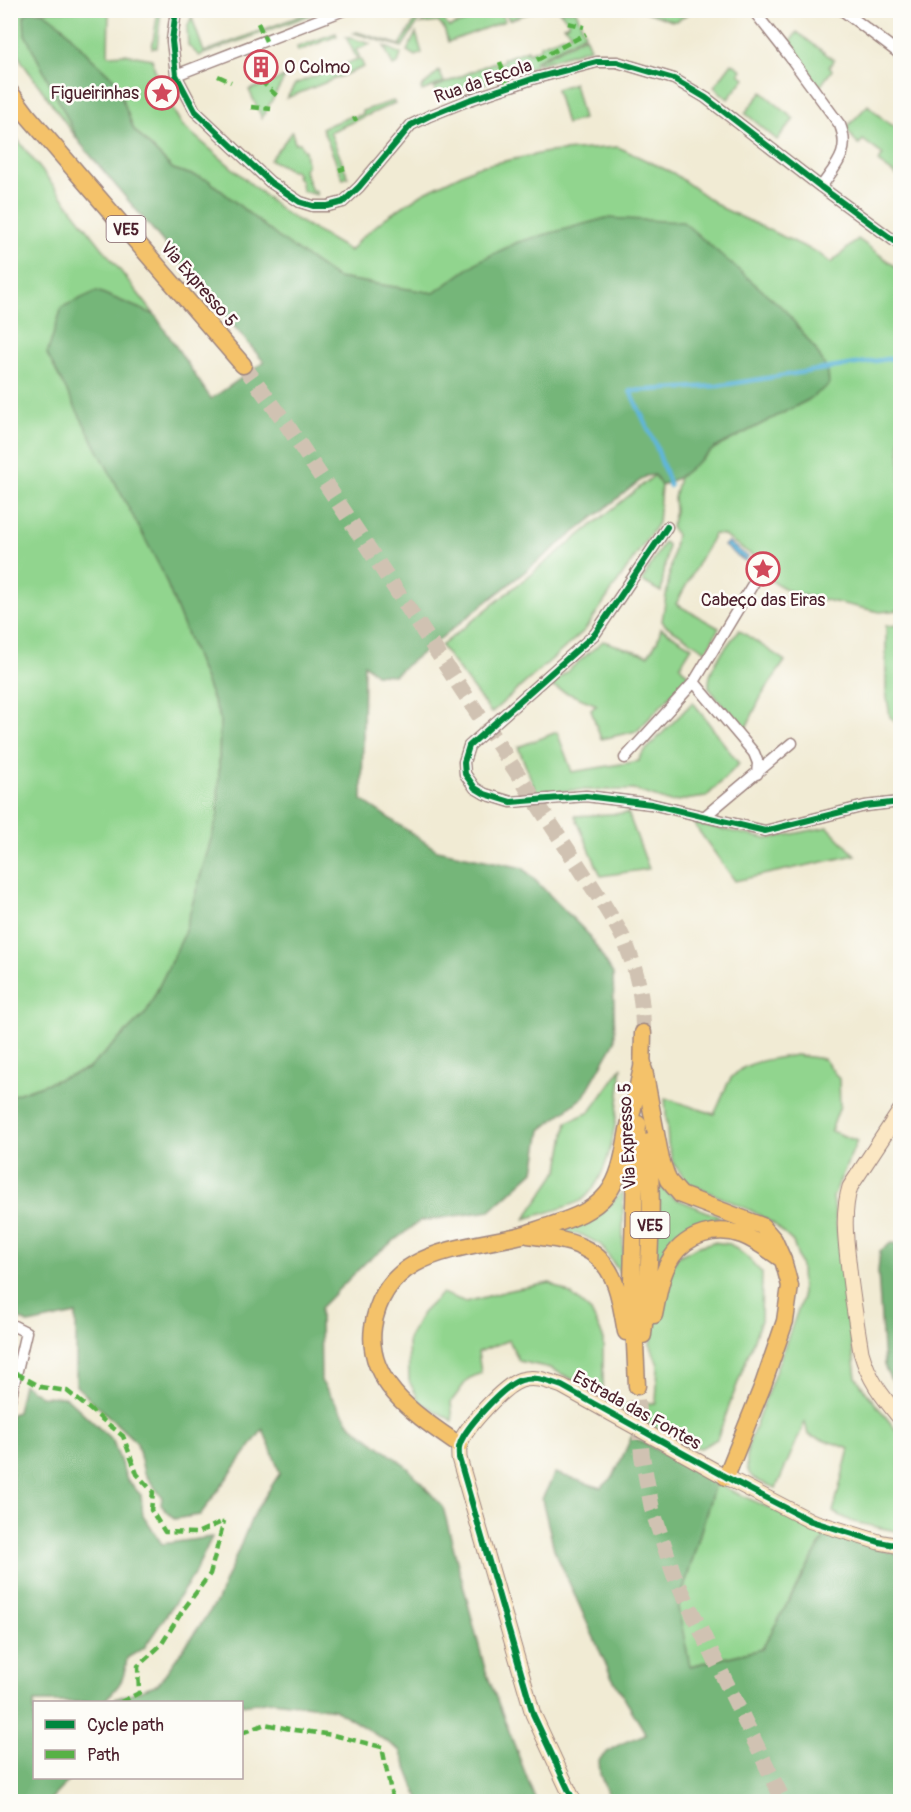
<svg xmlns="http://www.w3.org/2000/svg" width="911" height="1812" viewBox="0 0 911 1812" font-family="Pangolin,sans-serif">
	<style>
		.green { fill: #91d58e; stroke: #6e7a5c; stroke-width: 1.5 }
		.forest { fill: #74b679; stroke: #5f6a52; stroke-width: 1.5 }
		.water { fill: #5fb6dc; stroke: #546a84; stroke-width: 1.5 }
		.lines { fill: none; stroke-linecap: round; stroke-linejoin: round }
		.stream { stroke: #5fb6dc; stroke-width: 4.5 }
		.primary-tunnel { stroke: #d0c2b2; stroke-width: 16; stroke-dasharray: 16 8; stroke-linecap: butt }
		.street-casing { stroke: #9e8580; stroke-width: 13 }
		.secondary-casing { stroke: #9e8580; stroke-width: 17 }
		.primary-casing { stroke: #9e8580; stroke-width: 19 }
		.street { stroke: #fff; stroke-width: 10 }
		.secondary { stroke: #fbe7c3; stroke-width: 15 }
		.primary { stroke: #f4c26a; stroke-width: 16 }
		.quiet { stroke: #57b146; stroke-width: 4.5; stroke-dasharray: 9 4.5; stroke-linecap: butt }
		.cycleway-casing { stroke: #fdfcf7; stroke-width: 10 }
		.cycleway { stroke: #00873e; stroke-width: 6 }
		.labels { text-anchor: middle; stroke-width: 5; stroke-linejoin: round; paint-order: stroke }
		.shield { fill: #fdfcf7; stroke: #806168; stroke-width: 1.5 }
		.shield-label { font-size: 16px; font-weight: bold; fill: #4a1f2b }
		.poi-label { font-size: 18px; fill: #4a1f2b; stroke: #fdfcf7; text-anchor: start }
		.street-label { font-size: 18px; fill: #4a1f2b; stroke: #fdfcf7 }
	</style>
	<rect width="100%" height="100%" fill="#fdfcf7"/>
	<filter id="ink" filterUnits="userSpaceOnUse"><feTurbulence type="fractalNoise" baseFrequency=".0167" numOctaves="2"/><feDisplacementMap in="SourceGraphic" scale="12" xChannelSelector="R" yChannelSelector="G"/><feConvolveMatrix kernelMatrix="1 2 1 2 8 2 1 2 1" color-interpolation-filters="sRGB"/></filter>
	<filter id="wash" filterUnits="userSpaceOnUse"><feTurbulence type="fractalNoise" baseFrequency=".008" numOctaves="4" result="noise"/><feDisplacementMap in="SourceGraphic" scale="24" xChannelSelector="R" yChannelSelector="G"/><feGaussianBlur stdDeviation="1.35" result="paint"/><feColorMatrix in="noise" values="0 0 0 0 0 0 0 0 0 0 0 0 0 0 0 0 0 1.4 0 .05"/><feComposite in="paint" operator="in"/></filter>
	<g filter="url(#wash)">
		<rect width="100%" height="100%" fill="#f1ebd4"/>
		<!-- green -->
		<path class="green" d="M10,11H30L24,16L25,34L80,143L22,62L11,38Z
			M40,11H109L108,55L125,54L152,59L159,86L182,125L285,213L350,251L359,240L385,218L423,193L476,167L548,152L618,147L673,173L722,208L818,253L831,263L858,239L900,270V610L880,612L793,593L768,579L761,569L756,558L723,535L714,534L676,604L719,628L706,651L665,625L662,621L676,534L671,527L675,511L674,498L679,477L715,448L808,400L479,261L434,293L337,278L279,238L208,180L173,169L134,130L115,80L90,57L61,25Z
			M158,11H161L157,48H152Z
			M194,11H196L192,18L204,52L313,11H321L199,56L188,45L187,28Z
			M421,11H425L402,47L354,33L357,32L400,45Z
			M431,11H439L443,19L449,27L497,11H501L505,21L448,42L444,28L438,22L421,24Z
			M505,11V10L535,11L509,20Z
			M559,11H576L585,34L535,61V66L489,82L438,97L434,88L494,62L495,64L504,61L503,59L528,50L529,53L540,48V45L572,33L564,26L568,24V21Z
			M644,11H687V14L677,21H672Z
			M797,32L834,60L829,67L832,70L819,88L788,45Z
			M336,33L337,36L298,51L297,47Z
			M416,33L422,53L415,56L407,51Z
			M585,36L590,48L539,64L538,61Z
			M346,37L371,44L356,50L359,56L356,57Z
			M384,46L401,54L398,64L393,66Z
			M360,58L364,67L287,98L295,84Z
			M732,63L742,70L739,74L745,78L728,99L714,87Z
			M439,71L444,82L422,91L421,88Z
			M285,77L262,118L249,90Z
			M574,83L583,119L566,124L556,89Z
			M762,92L794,119L777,140L745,113Z
			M393,101L395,103L330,132L348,177L343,179L322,128L351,116L352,118L363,114L362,111Z
			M868,105L885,121L900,130V178L878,162L883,155L863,140L858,145L846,128Z
			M10,130L155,315L97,291L162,571L220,718L218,815L183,937L146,1013L88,1069L11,1096Z
			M292,132L295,143H300L303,150H305L307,166L304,169L312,191L315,190L317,195L302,191L301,181L296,176L298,174L293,169L291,171L287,168L270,160Z
			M655,475L661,486L658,523L585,630L491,713L441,646Z
			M664,542L668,545L661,592L642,581Z
			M900,625V727L890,717L886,691V626Z
			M661,628L692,647L680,666L689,676L637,731L601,739L591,710L597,705L550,686L603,641L648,655L657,642Z
			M739,630L785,661L762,695L744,732L709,688C707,666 727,647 739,630Z
			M693,702L739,764L706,797L670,802L635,790H573L537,794L518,747L557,732L572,772L639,761L640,756Z
			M628,813L649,869L601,876L575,816Z
			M693,823L767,839L828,827L855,855L735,881Z
			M796,1055L824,1059L839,1079L840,1106L831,1131L857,1141L833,1197L856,1377L866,1392L900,1435V1532L853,1522L833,1512L849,1449C836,1442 821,1441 808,1435L805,1422L776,1488C750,1478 743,1477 748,1446L802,1299L801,1267L793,1242L774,1224L752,1211L688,1183L673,1163L668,1144L665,1098L714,1114C720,1104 723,1093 728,1083C740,1060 773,1059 796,1055Z
			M622,1067C617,1107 615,1174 582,1200C574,1206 537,1215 525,1219L559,1169L567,1122L590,1112Z
			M655,1180L672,1197L720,1217L677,1238L655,1266Z
			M623,1191V1277L601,1245L582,1235L562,1232L593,1219L605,1210Z
			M713,1242L730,1244L747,1257L762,1273L761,1320L717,1439L701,1448L688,1446L615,1405L656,1403L658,1365L650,1344L667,1277L677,1257L696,1247Z
			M550,1283L572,1295L591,1312L603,1337V1395L550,1368L519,1361L509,1340L478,1352L481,1373L468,1379L451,1402L453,1421L420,1402L409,1381L408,1339L422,1313L442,1293L466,1302L511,1290Z
			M715,1483L826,1534L762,1649L689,1666L678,1609Z"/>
		<!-- forest -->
		<path class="forest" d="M30,11L43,12L61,25L90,57L115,80L134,130L173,169L208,180L279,238L337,278L434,293L479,261L518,242L606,218L683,222L784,309L816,350L828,372L829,385L808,400L715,448L679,477L661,486L655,475L646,476L394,675L376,674L364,664L362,800L437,850L523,868L589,935L613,974L615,1041L584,1096L541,1130L534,1171L490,1211L420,1221L366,1262L320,1308L321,1381L350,1424L408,1468L443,1507L485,1669L536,1801H420L400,1750L335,1709L273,1701L242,1705V1702H106L158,1684L216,1603L254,1513L280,1473L263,1429L200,1515L174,1519L161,1505L162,1497L144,1473L137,1443L76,1386V1314L29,1324L11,1314V1096L88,1069L146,1013L183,937L218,815L220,718L162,571L47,354L62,307L97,291L155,315L211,399L264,362L80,143L25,34L24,16Z
			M891,1243L900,1244V1388L890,1378L884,1365L878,1272L880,1251Z
			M23,1384L41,1396L66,1397L113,1441L127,1480L141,1495L143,1516L162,1544L212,1537L193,1576L144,1648L127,1658C124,1682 120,1685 103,1702H34V1778H71L49,1801H11L10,1503L12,1501L10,1415L17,1412Z
			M632,1436L715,1483L678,1608L690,1666L762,1649L826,1534L900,1555V1801H610L600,1774L599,1760C612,1745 628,1741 646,1734L611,1676L554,1549L542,1499L555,1473L601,1488L613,1477Z"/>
		<!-- water -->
		<path class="water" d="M728,542L748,557L745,561L724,546Z"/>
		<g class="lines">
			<!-- stream -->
			<path class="stream" d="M670,486L655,443L630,391L717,386L900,357"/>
		</g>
	</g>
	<g filter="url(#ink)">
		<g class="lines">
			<!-- primary-tunnel -->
			<path class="primary-tunnel" d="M243,365L283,419L601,900C610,916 622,932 628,950C639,977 643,1004 643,1033
				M637,1400L642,1456L652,1509L674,1575L784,1802"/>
			<!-- street casing -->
			<g class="street-casing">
				<path id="street" d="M176,10L172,41L176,75L195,111L270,182L300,202L313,206H328L343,202L359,187L411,125L429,116L469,100L532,79L597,62H617L674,79L706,98L821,187L900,245
					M753,10L790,57L840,125C851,152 836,165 821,187
					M842,10L900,54
					M176,75L344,10
					M667,527L595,634L469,746L464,762L465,774L475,788L485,794L511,802L586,796L651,804L765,831L865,806L900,802
					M625,758L694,682
					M757,774L758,763L754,753L694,682L759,574
					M704,817L792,743
					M10,1324L26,1332L10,1400"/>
			</g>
			<!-- secondary casing -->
			<g class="secondary-casing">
				<path id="secondary" d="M900,1111L850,1187C841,1216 847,1248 850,1278C853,1303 857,1327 861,1352C869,1380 882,1396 900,1418
					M574,1802L533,1714L459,1458C459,1453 458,1448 460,1444C465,1428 504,1385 521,1380C536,1376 547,1381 562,1386L726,1477L811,1521L879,1542L900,1546"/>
			</g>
			<!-- primary casing -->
			<g class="primary-casing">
				<path id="primary" d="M10,92L28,116L243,365
					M644,1070L661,1160L668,1180L681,1195L762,1226L774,1240L783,1260L790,1286L785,1321L763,1385L726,1477
					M642,1074L643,1033
					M528,1235C566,1240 602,1244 616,1286C621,1300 623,1317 626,1332
					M654,1315C658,1296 661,1273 672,1257C687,1234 717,1226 742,1235C756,1240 770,1251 782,1259
					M643,1335C650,1271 653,1206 649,1142
					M637,1386L632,1282L635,1170L638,1124
					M459,1445C419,1417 365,1384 373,1327C385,1248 461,1250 522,1235C532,1232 542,1228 552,1225C573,1218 593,1211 607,1194C621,1177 624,1151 628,1130C633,1108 638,1085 643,1063"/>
			</g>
			<!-- street -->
			<use href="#street" class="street"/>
			<!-- secondary -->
			<use href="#secondary" class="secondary"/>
			<!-- primary -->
			<use href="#primary" class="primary"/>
			<!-- quiet -->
			<path class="quiet" d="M258,23L266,41
				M568,23L584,27
				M537,60L586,34
				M500,62L508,87
				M218,76L231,82
				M260,80L278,97
				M251,107L271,109
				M354,117L356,121
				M339,170L345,168
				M16,1373L41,1387L67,1391L123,1436L137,1474L153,1492L151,1510L165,1532L197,1533L224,1521
				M121,1702L139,1693L138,1666L161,1645L183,1610L210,1574L224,1521
				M242,1733L265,1724L295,1730L333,1735L382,1747L393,1802"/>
			<!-- cycleway casing -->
			<g class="cycleway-casing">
				<path id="cycleway" d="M176,10L172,41L176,75L195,111L270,182L300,202L313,206H328L343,202L359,187L411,125L429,116L469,100L532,79L597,62H617L674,79L706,98L821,187L900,245
					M667,527L595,634L469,746L464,762L465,774L475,788L485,794L511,802L586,796L651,804L765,831L865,806L900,802
					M574,1802L533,1714L459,1458C459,1453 458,1448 460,1444C465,1428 504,1385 521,1380C536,1376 547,1381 562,1386L726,1477L811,1521L879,1542L900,1546"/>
			</g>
			<!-- cycleway -->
			<use href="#cycleway" class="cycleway"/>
		</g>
	</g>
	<!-- icons -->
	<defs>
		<g id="building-ring" transform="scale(1.725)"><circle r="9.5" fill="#fdfcf7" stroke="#d1495b" stroke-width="1.5"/><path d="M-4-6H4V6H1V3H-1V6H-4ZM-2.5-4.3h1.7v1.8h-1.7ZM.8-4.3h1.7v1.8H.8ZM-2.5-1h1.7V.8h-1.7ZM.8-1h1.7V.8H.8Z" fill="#d1495b"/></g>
		<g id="sight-ring" transform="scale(1.725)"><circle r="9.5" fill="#fdfcf7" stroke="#d1495b" stroke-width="1.5"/><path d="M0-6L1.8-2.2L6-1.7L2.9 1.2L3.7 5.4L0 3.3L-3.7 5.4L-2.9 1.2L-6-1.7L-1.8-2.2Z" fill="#d1495b"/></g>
	</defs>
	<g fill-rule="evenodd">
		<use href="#building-ring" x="261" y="67"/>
		<use href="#sight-ring" x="162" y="93"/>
		<use href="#sight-ring" x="763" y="569"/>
	</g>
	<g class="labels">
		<!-- shield labels -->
		<g class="shield">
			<rect x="106.5" y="216" width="39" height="26" rx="4.5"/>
			<rect x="630.5" y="1212" width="39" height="26" rx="4.5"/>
		</g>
		<g class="shield-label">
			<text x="126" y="235">VE5</text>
			<text x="650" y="1231">VE5</text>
		</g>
		<!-- poi labels -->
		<g class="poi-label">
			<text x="284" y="73">O Colmo</text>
			<text x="139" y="99" text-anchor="end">Figueirinhas</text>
			<text x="763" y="606" text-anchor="middle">Cabeço das Eiras</text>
		</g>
		<!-- street labels -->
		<g class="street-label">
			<text transform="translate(483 81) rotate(-19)" y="6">Rua da Escola</text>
			<text transform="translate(199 284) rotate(49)" y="6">Via Expresso 5</text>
			<text transform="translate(627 1136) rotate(-93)" y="6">Via Expresso 5</text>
			<text transform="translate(637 1410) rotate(29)" y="6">Estrada das Fontes</text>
		</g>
	</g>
	<!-- margin -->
	<rect width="911" height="1812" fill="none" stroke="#fdfcf7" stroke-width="36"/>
	<!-- legend -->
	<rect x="33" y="1701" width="210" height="78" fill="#fdfcf7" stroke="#b5a4a5" stroke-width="1.5"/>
	<rect x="45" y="1720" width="30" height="9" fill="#00873e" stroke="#b5a4a5" stroke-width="1.5"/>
	<text x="87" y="1731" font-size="18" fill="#4a1f2b">Cycle path</text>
	<rect x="45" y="1750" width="30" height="9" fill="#57b146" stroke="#b5a4a5" stroke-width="1.5"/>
	<text x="87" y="1761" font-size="18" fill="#4a1f2b">Path</text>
</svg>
